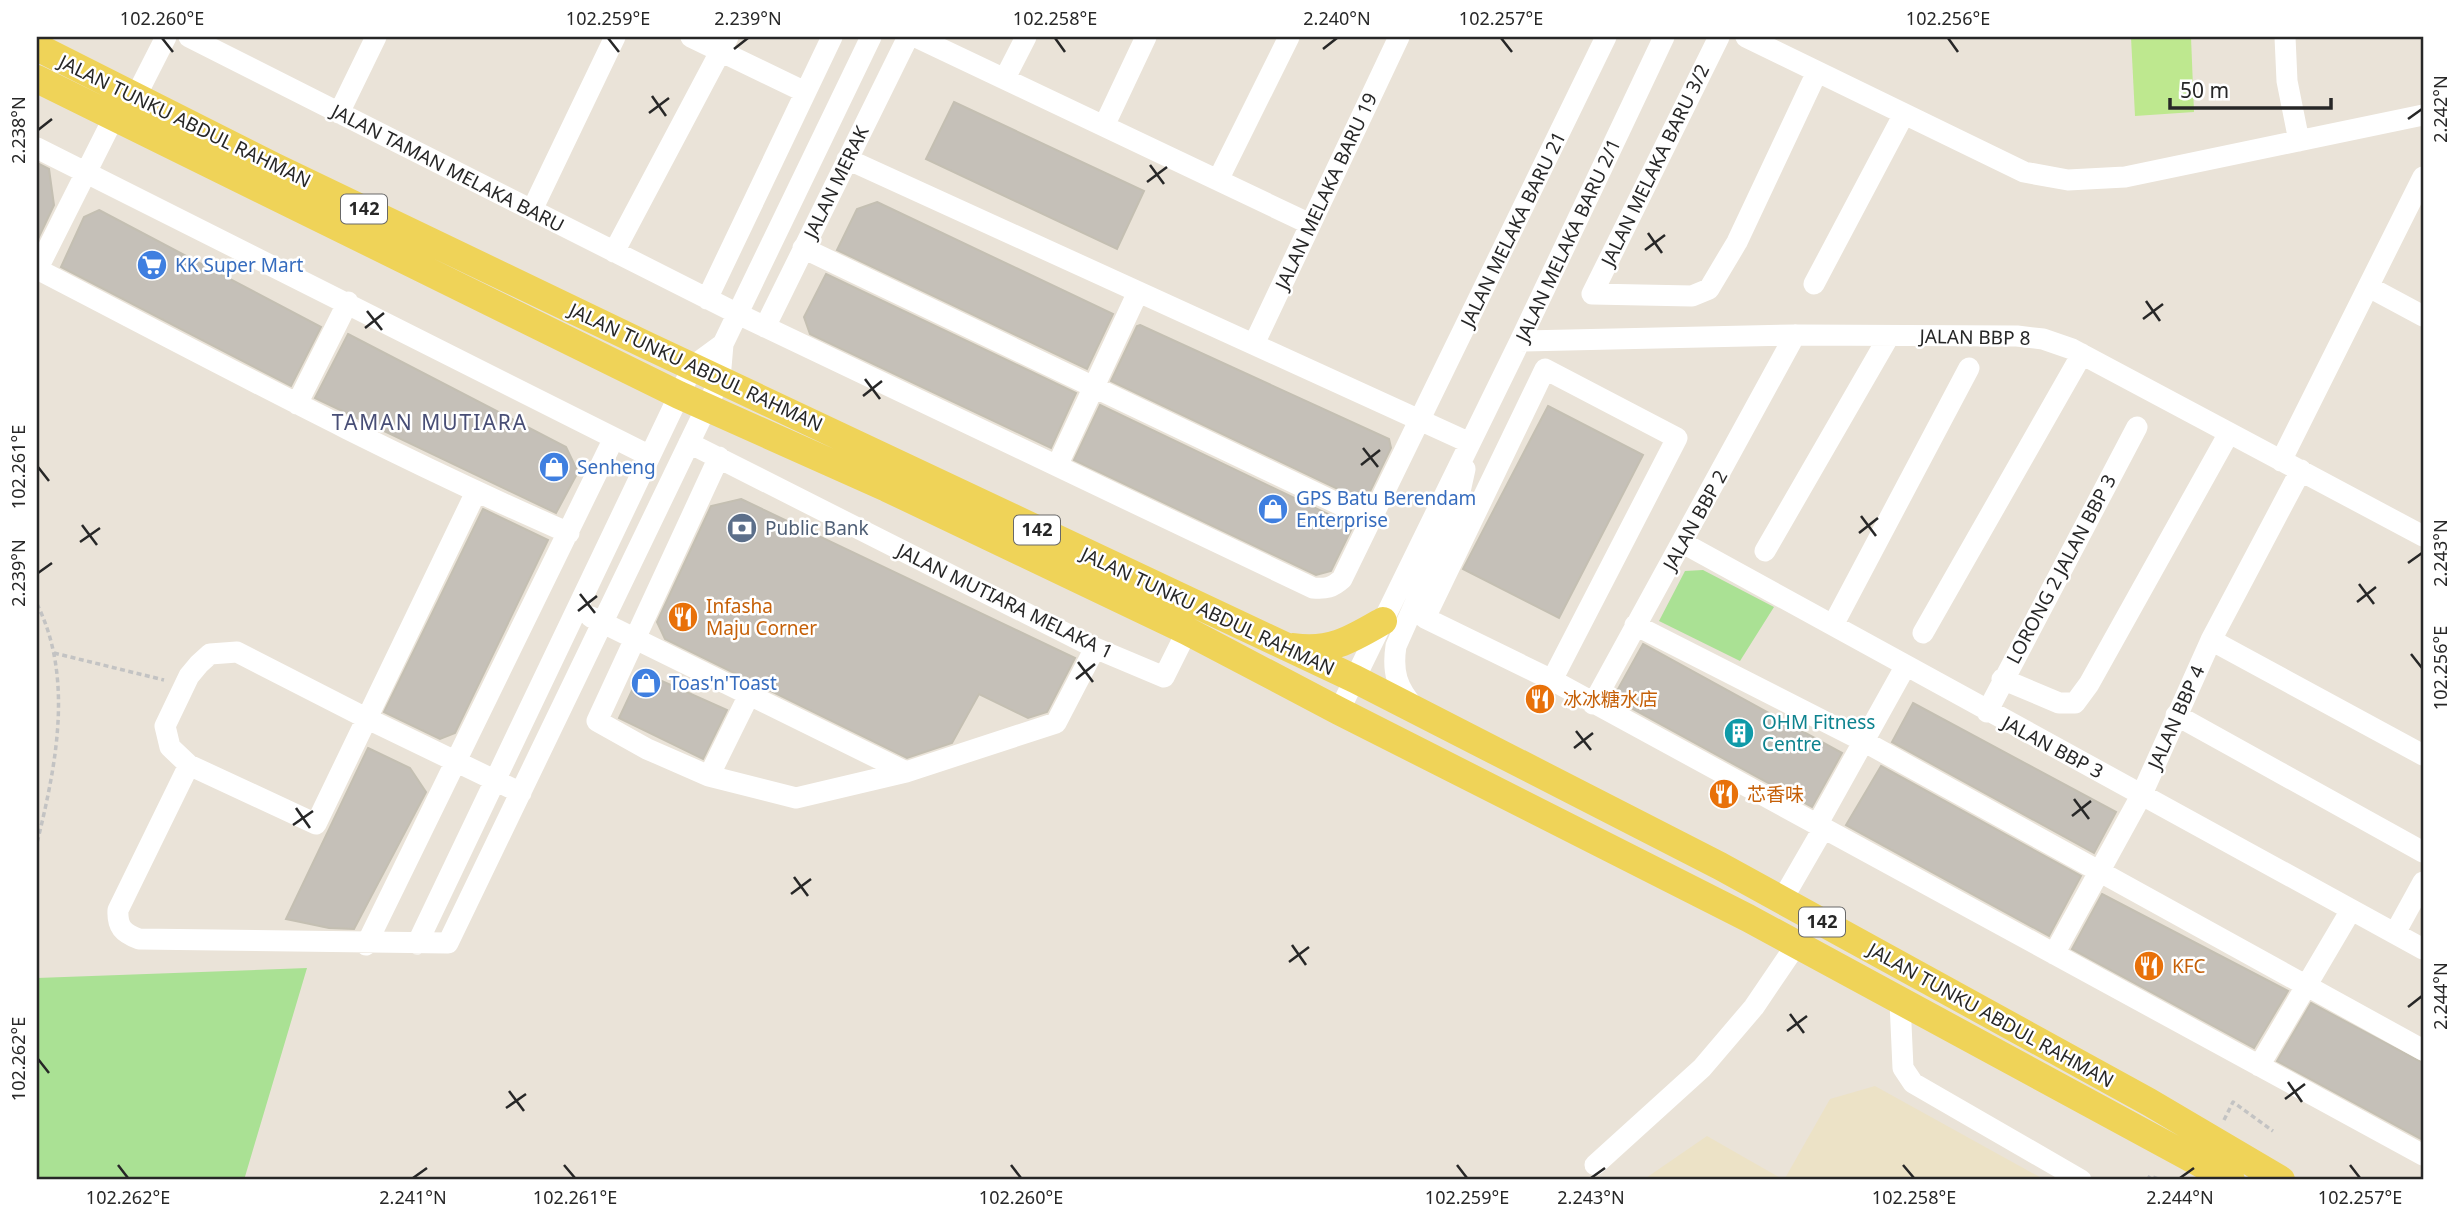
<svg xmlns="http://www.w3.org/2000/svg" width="2460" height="1217" viewBox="0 0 2460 1217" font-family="'Noto Sans','Noto Sans SC',sans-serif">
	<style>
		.education { fill: #ece2c6 }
		.green { fill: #aae194 }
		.pitch { fill: #bee88f }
		.building { fill: #c5c0b8; stroke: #c4bfb2; stroke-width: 2 }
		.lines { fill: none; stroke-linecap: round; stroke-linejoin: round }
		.path { stroke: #c3c3c3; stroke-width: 3.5; stroke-dasharray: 5 3.5; stroke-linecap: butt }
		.minor { stroke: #fff; stroke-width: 21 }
		.major { stroke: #efd358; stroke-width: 28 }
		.ticks { fill: none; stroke: #272727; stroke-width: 2.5 }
		.labels { text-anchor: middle; stroke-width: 5; stroke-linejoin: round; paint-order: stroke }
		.shield { fill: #fff; stroke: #686868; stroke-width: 2 }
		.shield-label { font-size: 18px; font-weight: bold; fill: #272727 }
		.street-label { font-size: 19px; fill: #272727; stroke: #fff }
		.shop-label { font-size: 19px; fill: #366cbe; stroke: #fff; text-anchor: start }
		.service-label { font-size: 19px; fill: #4e5e75; stroke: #fff; text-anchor: start }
		.food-label { font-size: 19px; fill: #c56008; stroke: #fff; text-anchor: start }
		.culture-label { font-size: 19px; fill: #0d838f; stroke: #fff; text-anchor: start }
		.neighbourhood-label { font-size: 21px; letter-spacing: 2px; fill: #484e76; stroke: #fff }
		.neatline { fill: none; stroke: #272727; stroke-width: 2.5 }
		.ticks-label { font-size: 18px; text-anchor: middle; fill: #272727 }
	</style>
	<rect width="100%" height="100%" fill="#eae3d8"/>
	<!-- education -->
	<path class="education" d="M1875,1086L2045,1180H1784L1830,1099Z
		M1707,1136L1784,1180H1643Z"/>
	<!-- green -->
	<path class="green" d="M1703,570L1774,607L1740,661L1659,621L1685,571Z
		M307,968L244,1180H37V978Z"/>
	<!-- pitch -->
	<path class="pitch" d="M2131,37H2191L2194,112L2135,116Z"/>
	<!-- building -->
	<path class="building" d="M954,102L1144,191L1117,249L926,159Z
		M37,163L49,169L54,205L37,241Z
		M877,202L1113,314L1087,369L837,250L857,209Z
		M99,210L321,327L291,386L61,267L84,217Z
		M826,274L1076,393L1051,448L810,334L804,317Z
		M1140,325L1389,439L1391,448L1365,502L1111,381L1137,326Z
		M348,334L566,447L578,472L556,513L315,398Z
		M1100,405L1353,526L1331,571L1316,575L1074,460Z
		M1548,406L1643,455L1559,618L1463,569Z
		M741,499L1075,658L1047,712L1028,718L979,694L952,743L907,758L665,639L657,622L711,506Z
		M483,509L548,540L455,733L440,739L384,712Z
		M1643,644L1842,753L1812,807L1613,698Z
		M655,678L727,710L703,759L619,718L637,680Z
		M1913,703L2116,812L2094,853L1892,742Z
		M368,748L410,768L426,792L354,929L329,928L286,919Z
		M1881,766L2081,876L2049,936L1846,825Z
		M2102,894L2288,991L2254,1048L2072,949Z
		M2311,1003L2423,1063V1140L2277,1061Z"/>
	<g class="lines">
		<!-- path -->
		<path class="path" d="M37,604C74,678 56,766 37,843
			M54,653L164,680
			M2224,1120L2233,1102L2273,1131
			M2147,1180L2150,1176L2161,1180"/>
		<!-- minor -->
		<path class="minor" d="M189,37L738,314L1313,588C1326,589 1332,588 1342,579L1606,37
			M691,37L805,92
			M916,37L1310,224
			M1719,37L1592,294L1692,296L1709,289L1737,242L1817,72
			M1746,37L2024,172L2068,180L2125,177L2423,115
			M2285,37L2287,81L2299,141
			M1005,78L1026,37
			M136,96L166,37
			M339,113L376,37
			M1104,126L1146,37
			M37,148L650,456
			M847,159L1470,443
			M1218,180L1289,37
			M532,210L615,37
			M803,248L1370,519
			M614,252L728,37
			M37,269C213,360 387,454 569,533
			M37,270L114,117
			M1814,284L1904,114
			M2369,287L2423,316
			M707,299L832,37
			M765,327L908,37
			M1520,341L1795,335L2017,336L2043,339L2072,349L2423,536
			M1254,344L1399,37
			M297,404L348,302
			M689,443L1095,648L1164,677L1187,631
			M719,457L597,721L647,749L709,776L796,798L906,772L1056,723L1095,648
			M2281,461L2423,177
			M1057,466L1138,292
			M476,492L316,824L189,765L170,747L165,726L189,676L199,664L210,654L237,652L366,718L521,793
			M1683,543L2423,949
			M1765,551L1889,336
			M591,617L906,772
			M1635,625L1865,742L2423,1050
			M1833,625L1969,368
			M1923,633L2082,354
			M2211,640L2423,755
			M2002,679L2059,703H2075L2089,684L2229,433
			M1552,680L1677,438L1545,369L1425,618L1552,680L2423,1155
			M1593,704L1795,335
			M1414,707C1397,688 1392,672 1396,646L1455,514L1465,469
			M1339,711L1520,341L1664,37
			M1987,712L2137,427
			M2176,715L2423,852
			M189,765L118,910C117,927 123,933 139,939L448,943L720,379L723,344L871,37
			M709,776L750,693
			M1817,825L1905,667
			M1782,900L1823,829
			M2395,933L2423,882
			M417,944L693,366L723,344
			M366,945L614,438
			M2054,954L2142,794L2211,640L2301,470
			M1900,1002L1903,1068L1913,1083L2081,1180
			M2259,1066L2351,910
			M1595,1165L1702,1068L1754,1007L1796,945"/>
		<!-- major -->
		<path class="major" d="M37,47L273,166L646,345L1355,679L1720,866L2149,1102L2281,1180
			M37,79L679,395L887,488L1187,631L1339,711L1748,918L2231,1180
			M1293,647C1330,653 1352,639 1383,621"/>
	</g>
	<!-- ticks -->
	<path class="ticks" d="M162,38L173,52M608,38L619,52M1055,38L1065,52M1501,38L1512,52M1948,38L1958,52M734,49L748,38M1323,49L1337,38M652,96L666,116M649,113L669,98M2408,119L2422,109M38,130L52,119M1150,165L1164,184M1147,182L1167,167M1648,233L1662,253M1645,250L1665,235M2146,301L2160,321M367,311L382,330M2143,319L2163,304M365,328L384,313M865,379L880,399M863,396L882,381M1363,448L1378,467M1361,465L1380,450M38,467L49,481M1861,516L1876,536M82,525L97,545M1859,533L1878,518M80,542L100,528M2408,563L2422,553M38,573L52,563M2359,584L2374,604M580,594L595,613M2357,602L2376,587M578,611L597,596M2411,654L2422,668M1078,662L1093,682M1076,679L1095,664M1576,731L1591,750M1574,748L1593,733M2074,799L2089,819M296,808L310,828M2072,816L2091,801M293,825L313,811M794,877L808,896M791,894L811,879M1292,945L1306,965M1289,962L1309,947M2408,1007L2422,996M1790,1014L1804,1033M1787,1031L1807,1016M38,1059L49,1073M2288,1082L2302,1102M509,1091L524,1111M2285,1099L2305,1084M506,1108L526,1094M118,1165L128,1178M564,1165L575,1178M1011,1165L1021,1178M1457,1165L1467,1178M1903,1165L1914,1178M2350,1165L2360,1178M413,1178L427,1168M1591,1178L1605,1168M2180,1178L2194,1168"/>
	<!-- icons -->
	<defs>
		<g id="supermarket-disc" transform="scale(1.575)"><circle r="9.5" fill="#3f7fe0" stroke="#fff"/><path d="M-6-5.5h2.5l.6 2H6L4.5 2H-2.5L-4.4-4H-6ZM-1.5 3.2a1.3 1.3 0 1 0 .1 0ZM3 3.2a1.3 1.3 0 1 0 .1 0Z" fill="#fff"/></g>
		<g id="shop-disc" transform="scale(1.575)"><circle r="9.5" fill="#3f7fe0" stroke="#fff"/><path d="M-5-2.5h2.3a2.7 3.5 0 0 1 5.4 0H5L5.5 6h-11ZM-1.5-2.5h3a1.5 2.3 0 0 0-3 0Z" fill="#fff"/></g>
		<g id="bank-disc" transform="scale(1.575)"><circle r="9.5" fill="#5c6f8a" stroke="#fff"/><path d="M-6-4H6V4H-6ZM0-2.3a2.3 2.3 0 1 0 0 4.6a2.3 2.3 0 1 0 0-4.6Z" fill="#fff"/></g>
		<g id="restaurant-disc" transform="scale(1.575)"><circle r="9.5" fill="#e8710a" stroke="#fff"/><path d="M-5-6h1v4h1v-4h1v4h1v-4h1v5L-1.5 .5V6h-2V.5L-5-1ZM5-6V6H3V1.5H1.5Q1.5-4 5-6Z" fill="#fff"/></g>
		<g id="building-disc" transform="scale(1.575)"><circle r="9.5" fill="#0f9aa8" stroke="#fff"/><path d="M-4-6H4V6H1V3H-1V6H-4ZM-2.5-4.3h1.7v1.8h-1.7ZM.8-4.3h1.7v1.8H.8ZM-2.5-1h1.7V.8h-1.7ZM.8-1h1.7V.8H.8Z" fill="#fff"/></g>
	</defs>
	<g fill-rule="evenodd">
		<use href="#supermarket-disc" x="152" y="265"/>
		<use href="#shop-disc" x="554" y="467"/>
		<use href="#shop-disc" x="1273" y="509"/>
		<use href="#bank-disc" x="742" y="528"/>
		<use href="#restaurant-disc" x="683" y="617"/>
		<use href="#shop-disc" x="646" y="683"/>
		<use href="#restaurant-disc" x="1540" y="699"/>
		<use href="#building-disc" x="1739" y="733"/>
		<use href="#restaurant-disc" x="1724" y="794"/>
		<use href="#restaurant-disc" x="2149" y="966"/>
	</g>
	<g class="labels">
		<!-- shield labels -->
		<g class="shield">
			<rect x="341" y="194.5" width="46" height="29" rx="5"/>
			<rect x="1014" y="515.5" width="46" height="29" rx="5"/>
			<rect x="1799" y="907.5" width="46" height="29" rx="5"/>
		</g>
		<g class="shield-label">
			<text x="364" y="215">142</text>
			<text x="1037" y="536">142</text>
			<text x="1822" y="928">142</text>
		</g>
		<!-- street labels -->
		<g class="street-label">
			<text transform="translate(185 121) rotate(26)" y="7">JALAN TUNKU ABDUL RAHMAN</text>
			<text transform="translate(1655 165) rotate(-64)" y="7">JALAN MELAKA BARU 3/2</text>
			<text transform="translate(448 168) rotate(27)" y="7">JALAN TAMAN MELAKA BARU</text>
			<text transform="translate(836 182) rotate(-64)" y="7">JALAN MERAK</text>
			<text transform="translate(1326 191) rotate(-65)" y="7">JALAN MELAKA BARU 19</text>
			<text transform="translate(1513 229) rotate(-64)" y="7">JALAN MELAKA BARU 21</text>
			<text transform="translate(1568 240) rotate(-65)" y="7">JALAN MELAKA BARU 2/1</text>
			<text transform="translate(1975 337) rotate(1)" y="7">JALAN BBP 8</text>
			<text transform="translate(696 367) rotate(25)" y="7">JALAN TUNKU ABDUL RAHMAN</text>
			<text transform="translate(1695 520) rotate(-61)" y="7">JALAN BBP 2</text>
			<text transform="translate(2061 569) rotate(-62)" y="7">LORONG 2 JALAN BBP 3</text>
			<text transform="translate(1005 601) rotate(26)" y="7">JALAN MUTIARA MELAKA 1</text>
			<text transform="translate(1208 611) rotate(25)" y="7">JALAN TUNKU ABDUL RAHMAN</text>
			<text transform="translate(2176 717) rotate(-66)" y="7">JALAN BBP 4</text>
			<text transform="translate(2053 747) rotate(28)" y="7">JALAN BBP 3</text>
			<text transform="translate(1991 1015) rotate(29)" y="7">JALAN TUNKU ABDUL RAHMAN</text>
		</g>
		<!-- shop labels -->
		<g class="shop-label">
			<text x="175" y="272">KK Super Mart</text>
			<text x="577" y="474">Senheng</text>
			<text x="1296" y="505">GPS Batu Berendam<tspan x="1296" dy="22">Enterprise</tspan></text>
			<text x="669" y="690">Toas'n'Toast</text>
		</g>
		<!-- service labels -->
		<g class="service-label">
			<text x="765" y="535">Public Bank</text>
		</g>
		<!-- food labels -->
		<g class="food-label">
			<text x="706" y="613">Infasha<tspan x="706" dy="22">Maju Corner</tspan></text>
			<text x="1563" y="706">冰冰糖水店</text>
			<text x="1747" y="801">芯香味</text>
			<text x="2172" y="973">KFC</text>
		</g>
		<!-- culture labels -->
		<g class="culture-label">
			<text x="1762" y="729">OHM Fitness<tspan x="1762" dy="22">Centre</tspan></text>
		</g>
		<!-- neighbourhood labels -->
		<g class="neighbourhood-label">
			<text x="430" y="430">TAMAN MUTIARA</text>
		</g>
	</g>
	<!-- border -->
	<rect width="2460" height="1217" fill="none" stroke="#ffffff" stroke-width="77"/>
	<!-- scale -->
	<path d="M2170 98v10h161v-10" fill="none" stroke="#272727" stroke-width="3.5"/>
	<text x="2180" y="98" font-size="21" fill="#272727" stroke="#ffffff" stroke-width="5" paint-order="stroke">50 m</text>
	<rect x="38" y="38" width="2384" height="1140" class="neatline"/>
	<g class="ticks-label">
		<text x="162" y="25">102.260°E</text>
		<text x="608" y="25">102.259°E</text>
		<text x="748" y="25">2.239°N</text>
		<text x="1055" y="25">102.258°E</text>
		<text x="1337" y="25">2.240°N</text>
		<text x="1501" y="25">102.257°E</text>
		<text x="1948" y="25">102.256°E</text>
		<text transform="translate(2441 109) rotate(-90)" y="6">2.242°N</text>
		<text transform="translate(19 130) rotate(-90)" y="6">2.238°N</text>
		<text transform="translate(19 467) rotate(-90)" y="6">102.261°E</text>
		<text transform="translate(2441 553) rotate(-90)" y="6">2.243°N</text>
		<text transform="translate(19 573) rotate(-90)" y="6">2.239°N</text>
		<text transform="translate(2441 668) rotate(-90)" y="6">102.256°E</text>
		<text transform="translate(2441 996) rotate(-90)" y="6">2.244°N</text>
		<text transform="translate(19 1059) rotate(-90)" y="6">102.262°E</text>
		<text x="128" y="1204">102.262°E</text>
		<text x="413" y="1204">2.241°N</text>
		<text x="575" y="1204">102.261°E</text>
		<text x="1021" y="1204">102.260°E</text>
		<text x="1467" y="1204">102.259°E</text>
		<text x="1591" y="1204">2.243°N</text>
		<text x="1914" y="1204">102.258°E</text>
		<text x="2180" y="1204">2.244°N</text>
		<text x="2360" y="1204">102.257°E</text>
	</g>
</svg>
